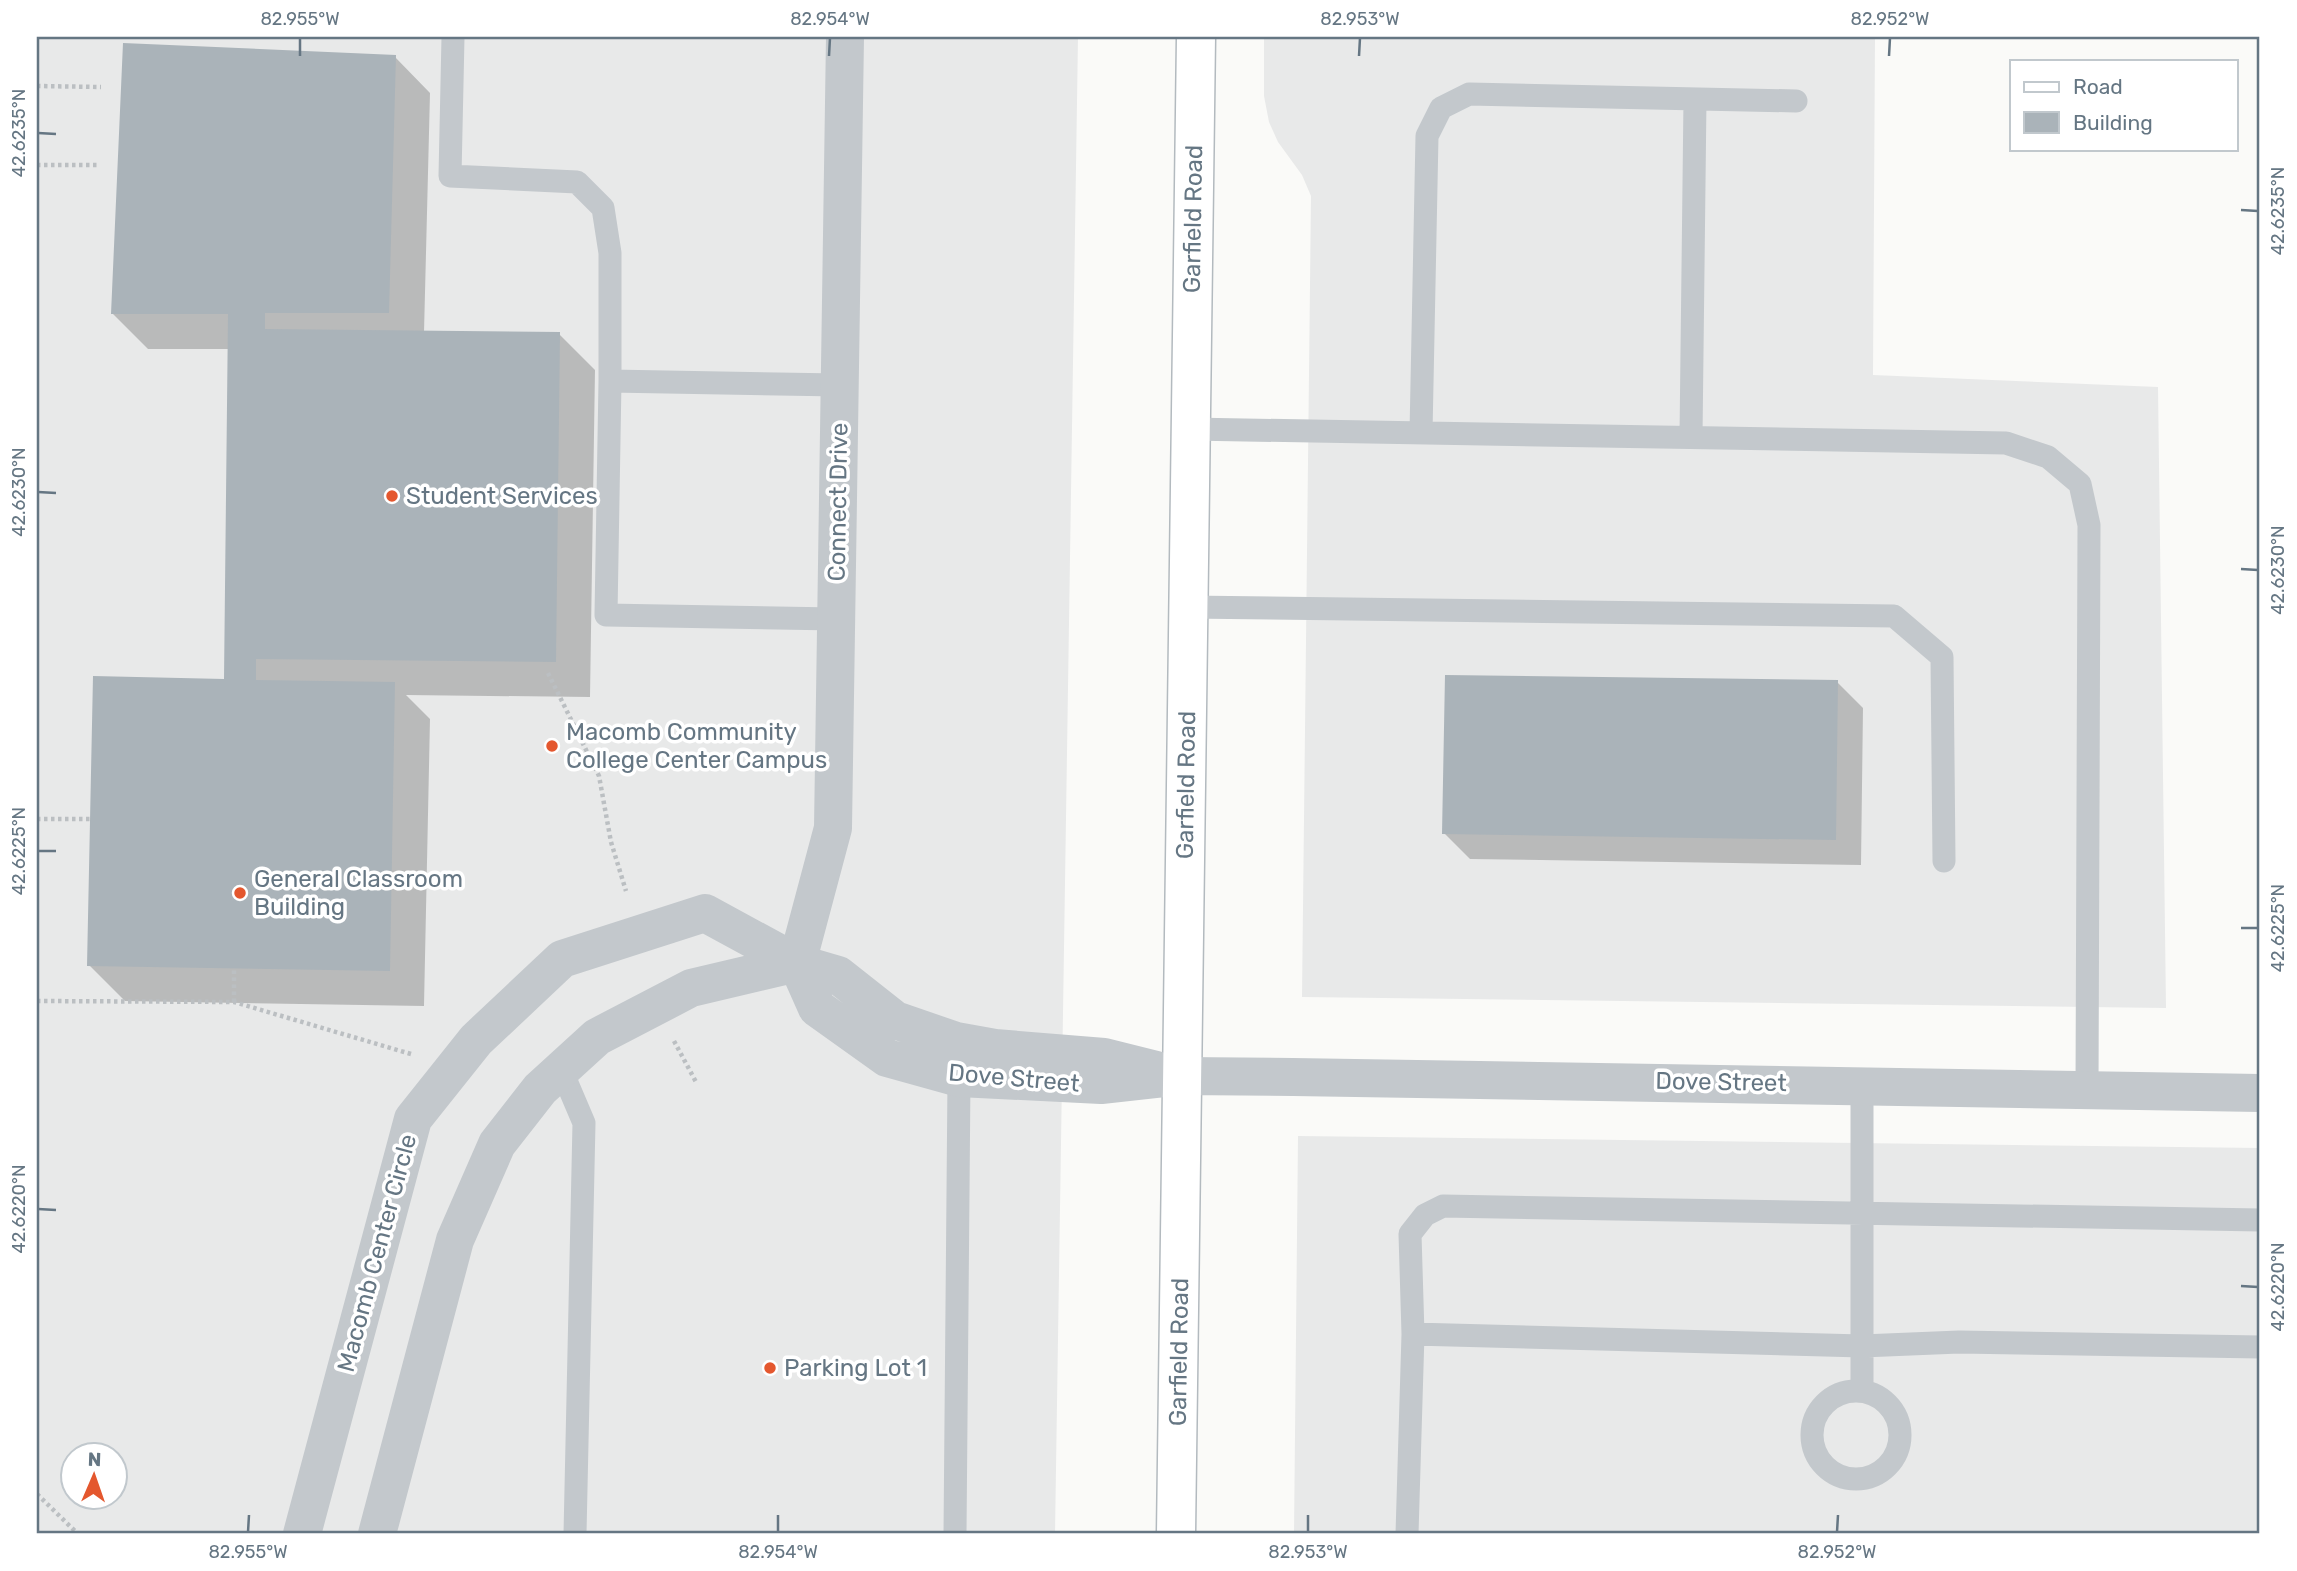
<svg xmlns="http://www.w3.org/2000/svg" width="2297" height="1571" viewBox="0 0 2297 1571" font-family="Rubik,sans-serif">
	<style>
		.built { fill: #e8e9e9; fill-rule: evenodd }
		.shadow { fill: #0003 }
		.building { fill: #aab3b9 }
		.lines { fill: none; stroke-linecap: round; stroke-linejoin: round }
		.secondary-casing { stroke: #b3babf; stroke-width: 41 }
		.path { stroke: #bbbfc2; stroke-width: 4.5; stroke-dasharray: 3.5 3.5; stroke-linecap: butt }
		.lane { stroke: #c3c8cc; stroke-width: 23 }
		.street { stroke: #c3c8cc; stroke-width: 38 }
		.secondary { stroke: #fff; stroke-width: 38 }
		.ticks { fill: none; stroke: #657683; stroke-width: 2.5 }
		.poi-dot { fill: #e4572e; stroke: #fff; stroke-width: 2.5 }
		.labels { text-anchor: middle; stroke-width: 7; stroke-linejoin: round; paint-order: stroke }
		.street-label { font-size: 24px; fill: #657683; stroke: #fff }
		.poi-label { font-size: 24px; fill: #657683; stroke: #fff; text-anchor: start }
		.neatline { fill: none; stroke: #657683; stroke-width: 2.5 }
		.ticks-label { font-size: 18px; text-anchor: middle; fill: #657683 }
	</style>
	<rect width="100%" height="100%" fill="#fafaf8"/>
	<!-- built -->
	<path class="built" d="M37,37H1078L1055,1534H37ZM74,1456H116V1498H74Z
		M1264,37H1875L1873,375L2158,387L2166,1008L1302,997L1311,196L1302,175L1278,142L1269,122L1264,96Z
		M1298,1136L2260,1148V1534H1294Z"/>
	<!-- shadow -->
	<path class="shadow" d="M395,57L430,93L424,333L559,334L595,370L590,697L406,695L430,719L424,1006L125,1001L89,965L226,680L229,349H148L113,314Z
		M1837,682L1863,708L1861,865L1470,859L1444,833Z"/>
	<!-- building -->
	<path class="building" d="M123,43L396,55L389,313H265V329L560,332L556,662L256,659V680L395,682L390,971L87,966L93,676L224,679L228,314H111Z
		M1445,675L1838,680L1836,840L1442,834Z"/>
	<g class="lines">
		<!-- secondary casing -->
		<g class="secondary-casing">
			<path id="secondary" d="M1176,1534L1196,37"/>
		</g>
		<!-- path -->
		<path class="path" d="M37,86L101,87
			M37,165H97
			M548,673L599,776L611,842L626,891
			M37,819H90
			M37,1001L234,1002L411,1054
			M234,1002V969
			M674,1041L696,1082
			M37,1494L78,1534"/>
		<!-- lane -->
		<path class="lane" d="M453,37L450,176L577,182L603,208L610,253V381
			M1190,429L2006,443L2048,457L2080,484L2089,525L2087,1090
			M1421,433L1427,136L1441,108L1469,94L1796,101
			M1691,437L1695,99
			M1187,607L1894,616L1942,657L1944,861
			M836,619L606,615L610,381L840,385
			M561,1069L584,1123L575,1534
			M1862,1084V1346L1959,1342L2260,1347
			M1862,1391V1346L1413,1334L1410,1234L1425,1215L1443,1206L2260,1220
			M1812 1435a44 44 0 1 1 88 0a44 44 0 1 1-88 0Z
			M955,1534L959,1078
			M1407,1534L1413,1334"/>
		<!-- street -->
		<path class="street" d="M797,963L817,1008L887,1058L959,1078L1101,1085L1182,1076L1293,1077L2260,1093
			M797,963L833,828L845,37
			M302,1534L413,1119L476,1040L562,959L705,913L797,963L838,975L895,1020L956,1041L995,1048L1104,1057L1156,1070
			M377,1534L455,1240L497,1144L540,1089L597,1037L691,988L797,963"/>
		<!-- secondary -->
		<use href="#secondary" class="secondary"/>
	</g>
	<!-- ticks -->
	<path class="ticks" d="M300,56V38M829,56L830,38M1359,56L1360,38M1889,56L1890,38M38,133L56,134M2241,210L2258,211M38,492L56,493M2241,569L2258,570M38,851H56M2241,928H2258M38,1209L56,1210M2241,1286L2258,1287M248,1532L249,1515M778,1532V1515M1308,1532V1515M1837,1532L1838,1515"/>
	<!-- markers -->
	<g class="poi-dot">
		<circle cx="392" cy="496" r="7"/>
		<circle cx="552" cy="746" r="7"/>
		<circle cx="240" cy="893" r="7"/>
		<circle cx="770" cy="1368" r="7"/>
	</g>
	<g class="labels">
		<!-- street labels -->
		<g class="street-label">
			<text transform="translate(1193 219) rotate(-89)" y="8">Garfield Road</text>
			<text transform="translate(838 502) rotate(-89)" y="8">Connect Drive</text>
			<text transform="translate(1186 785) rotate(-89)" y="8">Garfield Road</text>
			<text transform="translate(1014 1078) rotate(5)" y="8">Dove Street</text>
			<text transform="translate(1721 1082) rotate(1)" y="8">Dove Street</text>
			<text transform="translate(377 1253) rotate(-75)" y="8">Macomb Center Circle</text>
			<text transform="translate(1179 1352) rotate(-89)" y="8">Garfield Road</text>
		</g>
		<!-- poi labels -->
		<g class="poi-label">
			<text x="406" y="504">Student Services</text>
			<text x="566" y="740">Macomb Community<tspan x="566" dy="28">College Center Campus</tspan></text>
			<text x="254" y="887">General Classroom<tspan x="254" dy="28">Building</tspan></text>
			<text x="784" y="1376">Parking Lot 1</text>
		</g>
	</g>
	<!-- border -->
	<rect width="2297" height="1571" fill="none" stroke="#ffffff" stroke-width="77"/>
	<!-- legend -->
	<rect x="2010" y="60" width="228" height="91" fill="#ffffff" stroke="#c1c8cd" stroke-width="2"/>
	<rect x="2024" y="82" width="35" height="10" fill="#ffffff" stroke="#c1c8cd" stroke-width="2"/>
	<text x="2073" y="94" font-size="21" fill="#657683">Road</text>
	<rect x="2024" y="112" width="35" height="21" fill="#aab3b9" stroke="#c1c8cd" stroke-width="2"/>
	<text x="2073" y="130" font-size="21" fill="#657683">Building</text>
	<!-- north arrow -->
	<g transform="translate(94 1476) rotate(2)"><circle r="33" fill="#ffffff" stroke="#c1c8cd" stroke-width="2"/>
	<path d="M0-5L12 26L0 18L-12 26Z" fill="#e4572e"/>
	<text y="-10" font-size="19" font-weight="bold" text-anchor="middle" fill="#657683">N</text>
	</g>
	<rect x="38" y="38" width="2220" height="1494" class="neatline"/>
	<g class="ticks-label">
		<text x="300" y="25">82.955°W</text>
		<text x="830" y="25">82.954°W</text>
		<text x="1360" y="25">82.953°W</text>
		<text x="1890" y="25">82.952°W</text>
		<text transform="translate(19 133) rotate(-90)" y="6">42.6235°N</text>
		<text transform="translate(2278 211) rotate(-90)" y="6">42.6235°N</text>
		<text transform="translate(19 492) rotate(-90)" y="6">42.6230°N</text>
		<text transform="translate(2278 570) rotate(-90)" y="6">42.6230°N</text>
		<text transform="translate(19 851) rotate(-90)" y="6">42.6225°N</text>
		<text transform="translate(2278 928) rotate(-90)" y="6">42.6225°N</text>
		<text transform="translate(19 1209) rotate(-90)" y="6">42.6220°N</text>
		<text transform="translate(2278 1287) rotate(-90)" y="6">42.6220°N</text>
		<text x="248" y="1558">82.955°W</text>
		<text x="778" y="1558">82.954°W</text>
		<text x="1308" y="1558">82.953°W</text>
		<text x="1837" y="1558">82.952°W</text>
	</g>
</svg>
